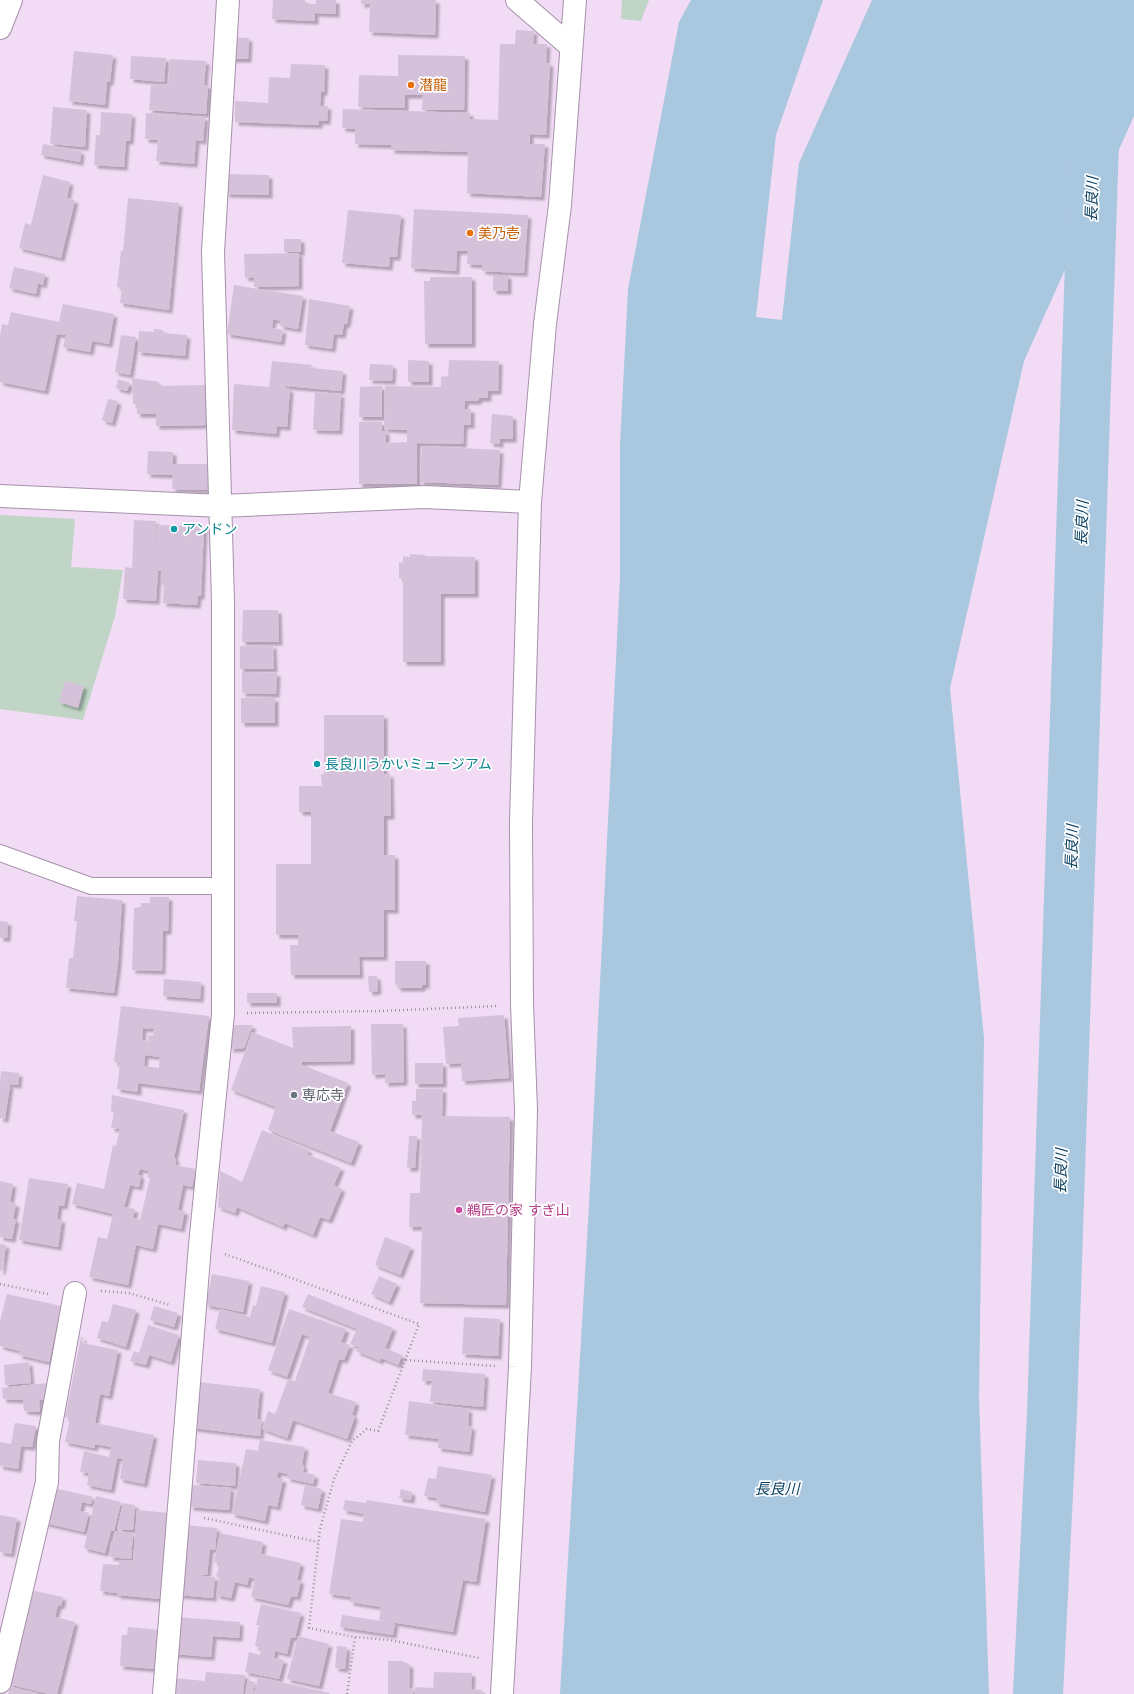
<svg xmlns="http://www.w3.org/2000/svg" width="1134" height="1694" viewBox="0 0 1134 1694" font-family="'Work Sans','Noto Sans JP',sans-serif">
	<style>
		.green { fill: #c0d5c6 }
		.water { fill: #a9c7df }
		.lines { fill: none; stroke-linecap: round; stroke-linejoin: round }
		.river { stroke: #a9c7df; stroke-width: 50 }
		.building { fill: #d6c1db; fill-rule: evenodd; filter: url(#shadow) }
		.lane-casing { stroke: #a691aa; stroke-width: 18 }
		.street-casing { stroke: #a691aa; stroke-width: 24 }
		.primary-casing { stroke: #a691aa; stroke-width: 24 }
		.path { stroke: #9e8da1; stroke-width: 2.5; stroke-dasharray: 1 3; stroke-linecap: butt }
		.lane { stroke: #fff; stroke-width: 16 }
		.street { stroke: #fff; stroke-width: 22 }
		.primary { stroke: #fff; stroke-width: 22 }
		.food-dot { fill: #e8710a; stroke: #fff; stroke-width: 1.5 }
		.culture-dot { fill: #0f9aa8; stroke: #fff; stroke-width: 1.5 }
		.worship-dot { fill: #6b7280; stroke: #fff; stroke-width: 1.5 }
		.hotel-dot { fill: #d1479c; stroke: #fff; stroke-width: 1.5 }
		.labels { text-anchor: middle; stroke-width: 3.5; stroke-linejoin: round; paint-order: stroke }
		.food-label { font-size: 14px; fill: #c56008; stroke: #fff; text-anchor: start }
		.culture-label { font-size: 14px; fill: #0d838f; stroke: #fff; text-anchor: start }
		.worship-label { font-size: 14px; fill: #5b616d; stroke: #fff; text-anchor: start }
		.hotel-label { font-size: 14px; fill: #b23c85; stroke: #fff; text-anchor: start }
		.water-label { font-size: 15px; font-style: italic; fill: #0b4161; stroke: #fff }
	</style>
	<defs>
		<filter id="shadow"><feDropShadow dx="3.5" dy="3.5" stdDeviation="1" flood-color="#0004"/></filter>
	</defs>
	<rect width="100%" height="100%" fill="#f1dbf5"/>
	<!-- green -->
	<path class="green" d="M622,0H649L641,21L621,19Z
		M0,515L75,519L71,567L123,570L115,616L83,720L0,709Z"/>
	<!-- water -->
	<path class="water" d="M691,0H823L776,135L756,317L782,320L799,163L872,0H1134V116L1024,361L950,688L984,1038L979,1398L989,1694H560L589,1206L620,578V445L628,289L679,22Z"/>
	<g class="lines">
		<!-- river -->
		<path class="river" d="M1038,1694L1052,1413L1094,142"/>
	</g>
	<!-- building -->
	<path class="building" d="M273,0H305V4H316V0H336V14L315,13V21L272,19Z
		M361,0H436L435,35L369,32L370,4H361Z
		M516,30L534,31L533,44H547L546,63H550L546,135L530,134V144H545L541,197L467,193L468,152L391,150V145L355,144V129L342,128L343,109L470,113V119L498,120L500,44H515Z
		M231,37L249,38L248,59H230Z
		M74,51L113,55L110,82H107L105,105L69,101Z
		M398,55L465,56L464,110H422L423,95H405V108L358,107L359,75L398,76Z
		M131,56L166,58L164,82L130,79Z
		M170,59L206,61L204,85H208L206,114L149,110L151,84L168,85Z
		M291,64L325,65L324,92H321L320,106H328L327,121H319V125L235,122V101L268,103L269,77L290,78Z
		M53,107L87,110L85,147L50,144Z
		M101,112L132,114L130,141H126L124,167L94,165L96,135H100Z
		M146,113L205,117L203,141L196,140L194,164L156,161L158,140L145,139Z
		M43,144L81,151L80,162L41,155Z
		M226,174L269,175V195L226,194Z
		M43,175L70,182L67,198L75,200L61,258L19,248L25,223L31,225Z
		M128,198L179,203L169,310L120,303L122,288L117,287L121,251H123Z
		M414,209L528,215L524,273L482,271V265L467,264L468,251H457L456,271L411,268Z
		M348,210L401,215L397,257H390L389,267L342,263Z
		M284,239H301V252H284Z
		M299,253V286L254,287V277L245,278L244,254Z
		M14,267L45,274L43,285L38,283L36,294L9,288Z
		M493,275H508V291H493Z
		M430,277H472V344H425L424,281H430Z
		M234,285L303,296L298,329L280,326L281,321L273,319L272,328L283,330L281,342L227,334Z
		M309,299L350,306L347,324H344L342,335L334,334L332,349L305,345Z
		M63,304L114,314L109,344L92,341L90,352L63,347L66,335L57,334L45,391L0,382V336L2,324L8,325L11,312L59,322Z
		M154,329L163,330V333L187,335L185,356L138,352L139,331L154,332Z
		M121,335L136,337L130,375L115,372Z
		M408,360L429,361V382H408Z
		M449,360L499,361L498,391H488V398H479L478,401H465L464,409H471V425H464L463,444L417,443V484H359V422H382V431H386V443L407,442V430L384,429L385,386L441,387V377L448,376Z
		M272,361L312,365L311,368L343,371L341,391L286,386V388L290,389L287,427L277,426L276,434L232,430L234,384L269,387Z
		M370,364L393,365L392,381L369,380Z
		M132,378L159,382V386L206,385V425L156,426V414H137V404H133Z
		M118,379L130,383L127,391L116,388Z
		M379,386H382V417H359L360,387Z
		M315,392L341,394L339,431L313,430Z
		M108,399L118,401L112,423L102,420Z
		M492,414L513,416V439H500V444L490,443Z
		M422,446L500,450L498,485L420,482Z
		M148,451L173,452V464H210L209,490L172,489L173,475L147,474Z
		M134,520L156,521L155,556L157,525L204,526L201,596H198L197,605L163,603L164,585H161V571L154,570L158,571L156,601L123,599L125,567L132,568Z
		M410,554L425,555V556L475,557V594H441V662H403V578H399V562L403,563V556L410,557Z
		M243,610H278L279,642H242Z
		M273,645L274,669H240V646Z
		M242,672L277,673L276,694L242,693Z
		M65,681L84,686L78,708L59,702Z
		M241,698H275V723H241Z
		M324,715H384V774H390L391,816H384V855H395V910H384V957H359L360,975H291L290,945H298V935H276V864H311V812H299V786H322L321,774H324Z
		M77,896L122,900L118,963L114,993L66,988L69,958H73L77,921H74Z
		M150,897H169L168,931H163L162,971L132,970L134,908L141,907V903H150Z
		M0,921L8,922L7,938H0Z
		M395,961H426V985H422V988H397L398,984L395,985Z
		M368,976H377L378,991L369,992Z
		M164,979L201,982L200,999L163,996Z
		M247,993H277V1003H247Z
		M121,1006L209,1016L199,1091L138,1083V1092L117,1089L120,1063L114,1062ZM143,1028L154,1029L153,1036L149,1035L148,1041L142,1040ZM145,1055L160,1057L159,1068L144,1066Z
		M504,1015L509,1078L462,1081L461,1063L446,1064L443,1027L459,1026L458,1018Z
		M371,1024H403L404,1082L385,1083V1074L372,1075Z
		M231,1025H253L244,1048L230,1049Z
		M351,1026V1061L302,1062V1065L348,1083L330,1131L359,1142L351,1163L268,1130L276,1107L231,1090L252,1032L293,1048L292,1027Z
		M415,1063H443V1084H415Z
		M1,1071L19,1073L18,1085L0,1083Z
		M0,1083L10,1085L5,1119L0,1118Z
		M416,1089H443L442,1116L510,1117L506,1305L420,1303L422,1227H409L410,1193H420L422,1115H412V1101H416Z
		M112,1095L184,1110L174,1158L176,1159L175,1165L196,1169L192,1187L183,1185L178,1210L185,1211L181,1229L158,1224L153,1249L136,1245L128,1285L89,1277L98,1237L107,1239L113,1214L72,1204L77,1183L104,1189L113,1145L116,1146L120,1129L111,1128L114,1113L124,1115L111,1112ZM140,1169L149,1171L147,1177L150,1178L140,1220L133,1218L135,1209L124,1207L130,1185L139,1187L141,1175H138Z
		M262,1130L309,1150L307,1154L341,1168L334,1185L342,1189L329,1220L320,1217L313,1235L285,1223L283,1227L237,1207L235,1213L218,1207L220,1171L242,1182Z
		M409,1136H417L415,1168H407Z
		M29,1178L68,1184L64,1206L59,1205L57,1219H62L58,1247L19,1240Z
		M0,1181L13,1184L10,1202L16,1204L13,1219H16L12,1239L0,1237Z
		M385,1237L411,1247L400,1275L375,1265Z
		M0,1244L6,1245L2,1271H0Z
		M212,1274L249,1281L243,1312L206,1305Z
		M379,1276L397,1284L389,1302L371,1294Z
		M261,1286L285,1292L272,1343L215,1329L220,1309L250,1317L253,1305L256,1306Z
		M7,1294L61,1306L49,1362L19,1355L20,1351L0,1346V1321Z
		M308,1294L393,1328L385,1348L402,1355L398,1365L381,1358L380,1361L356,1351L358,1347L350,1344L357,1329L302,1307Z
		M113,1304L136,1310L126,1347L97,1338L102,1321L108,1322Z
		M154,1306L178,1313L174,1327L150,1320Z
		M289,1309L346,1329L341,1342L350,1345L344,1360L339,1359L328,1393L356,1402L352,1415L355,1416L347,1439L293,1420L287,1438L262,1429L268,1411L275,1414L288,1379L295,1381L310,1337L302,1334L287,1377L268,1370Z
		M464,1317L500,1319L498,1356L462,1354Z
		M148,1325L179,1335L171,1362L149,1355L146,1365L130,1361L134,1351L139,1353Z
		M81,1337H83L82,1343L118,1350L109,1396L100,1394L95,1423L154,1435L144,1484L120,1479L123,1459L117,1458L111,1490L87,1485L89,1473L80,1472L84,1451L109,1457L111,1447L95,1444L94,1448L65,1442L70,1418L65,1417Z
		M29,1362L31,1383L5,1385L4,1365Z
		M423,1369L485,1374L483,1407L430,1402L432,1381H422Z
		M198,1382L260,1389L257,1419H262L260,1436L193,1428Z
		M47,1383L45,1399L39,1400L40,1412L24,1411L23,1400L3,1399L2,1388Z
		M409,1401L469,1409L468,1426L472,1427L469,1452L438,1448L439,1439L405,1435Z
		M15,1423L36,1426L32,1447L21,1446L18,1469L0,1466V1442L11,1444Z
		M260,1440L305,1447L302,1465H304L303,1472L315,1475L313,1484L287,1478L288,1474L278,1472L277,1478L283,1479L277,1507L268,1505L265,1521L232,1514L246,1449L258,1451Z
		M198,1460L236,1463L235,1486L196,1483Z
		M438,1466L492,1475L485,1512L436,1503L437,1498L424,1496L428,1478L436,1479Z
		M192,1485L231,1488L229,1510L190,1507Z
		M305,1485L322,1489L318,1509L301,1505Z
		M54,1488L93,1497L91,1504L82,1502L80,1511L89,1513L84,1532L45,1523Z
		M401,1489L412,1492L411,1500L399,1498Z
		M96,1496L121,1502L114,1531L111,1530L105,1553L84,1548Z
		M345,1500L366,1503L367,1500L486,1519L476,1582L463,1580L453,1632L379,1620L381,1607L350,1602L351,1597L329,1594L341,1519L363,1522L364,1514L343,1510Z
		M123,1503L135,1505L133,1530L117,1529Z
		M137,1510L169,1513L161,1599L117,1595V1593L100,1591L103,1564L119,1565V1560L133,1561Z
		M0,1515L17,1518L11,1554L0,1552Z
		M185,1525L217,1528L215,1550L210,1549L207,1575H192L215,1577L213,1598L179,1595Z
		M115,1531L133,1533L131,1559L110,1557L111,1542H114Z
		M220,1533L263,1542L261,1554L301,1563L297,1580H301L297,1597L291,1596L288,1605L251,1597L255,1579L249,1577L247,1585L235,1582L231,1598L216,1595L220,1578L216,1577L220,1563L214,1562Z
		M30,1590L63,1597L61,1606L58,1605L55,1617L75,1622L57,1694H49L8,1684Z
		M261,1604L301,1613L295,1638L291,1637L287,1654L275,1651L274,1658L284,1660L279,1679L245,1672L249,1652L260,1655L261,1648L255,1646L259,1625H256Z
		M342,1615L395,1623L393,1635L340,1627Z
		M177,1617L240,1622L239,1638L213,1636L211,1657L174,1654Z
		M128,1627L159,1630L156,1669L120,1666L122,1635H127Z
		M298,1636L329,1644L319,1686L287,1679Z
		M337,1646L347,1647L345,1669L335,1668Z
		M388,1661H402L410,1665L409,1688L413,1689V1694H388Z
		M206,1672L245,1675L243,1694H171L173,1678L205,1681Z
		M434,1672L472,1673L471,1689L482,1690V1694H415V1687L433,1688Z
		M258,1677L330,1693V1694H254Z
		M248,1680L255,1682L253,1694H245Z
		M10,1687L37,1693V1694H8Z"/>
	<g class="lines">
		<!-- lane casing -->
		<g class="lane-casing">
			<path id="lane" d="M0,853L91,886H223"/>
		</g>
		<!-- street casing -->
		<g class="street-casing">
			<path id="street" d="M517,0L570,46
				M0,496L221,506L424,497L530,502
				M0,1682L47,1482L48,1441L75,1293
				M164,1694L200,1245L223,1014V602L213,252L228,0
				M502,1694L520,1367L526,1110L522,1004L521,822L530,502L545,324L560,205L575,0"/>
		</g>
		<!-- primary casing -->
		<g class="primary-casing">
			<path id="primary" d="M0,28L11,0"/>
		</g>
		<!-- path -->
		<path class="path" d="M247,1013L381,1011L496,1006
			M225,1254L419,1324L378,1431L367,1429L352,1441L334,1479L320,1529L309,1628L355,1637L390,1640L479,1658
			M0,1284L48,1294
			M101,1291L129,1293L170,1305
			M406,1360L495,1366
			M204,1518L318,1542
			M347,1694L355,1637"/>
		<!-- lane -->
		<use href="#lane" class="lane"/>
		<!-- street -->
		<use href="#street" class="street"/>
		<!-- primary -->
		<use href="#primary" class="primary"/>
	</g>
	<!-- markers -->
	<g class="food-dot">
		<circle cx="411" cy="85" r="4"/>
		<circle cx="470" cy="233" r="4"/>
	</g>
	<g class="culture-dot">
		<circle cx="174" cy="529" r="4"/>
		<circle cx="317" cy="764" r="4"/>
	</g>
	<circle class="worship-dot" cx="294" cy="1095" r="4"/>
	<circle class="hotel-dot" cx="459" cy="1210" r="4"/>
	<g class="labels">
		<!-- food labels -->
		<g class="food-label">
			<text x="419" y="90">潜龍</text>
			<text x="478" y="238">美乃壱</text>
		</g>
		<!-- culture labels -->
		<g class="culture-label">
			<text x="182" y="534">アンドン</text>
			<text x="325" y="769">長良川うかいミュージアム</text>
		</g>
		<!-- worship labels -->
		<g class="worship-label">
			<text x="302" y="1100">専応寺</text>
		</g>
		<!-- hotel labels -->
		<g class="hotel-label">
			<text x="467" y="1215">鵜匠の家 すぎ山</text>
		</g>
		<!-- water labels -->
		<g class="water-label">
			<text transform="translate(1092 199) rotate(-88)" y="5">長良川</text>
			<text transform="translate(1082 523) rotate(-88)" y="5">長良川</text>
			<text transform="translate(1072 847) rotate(-88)" y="5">長良川</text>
			<text transform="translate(1061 1171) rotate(-88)" y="5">長良川</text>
			<text x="777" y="1494">長良川</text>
		</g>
	</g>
</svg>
